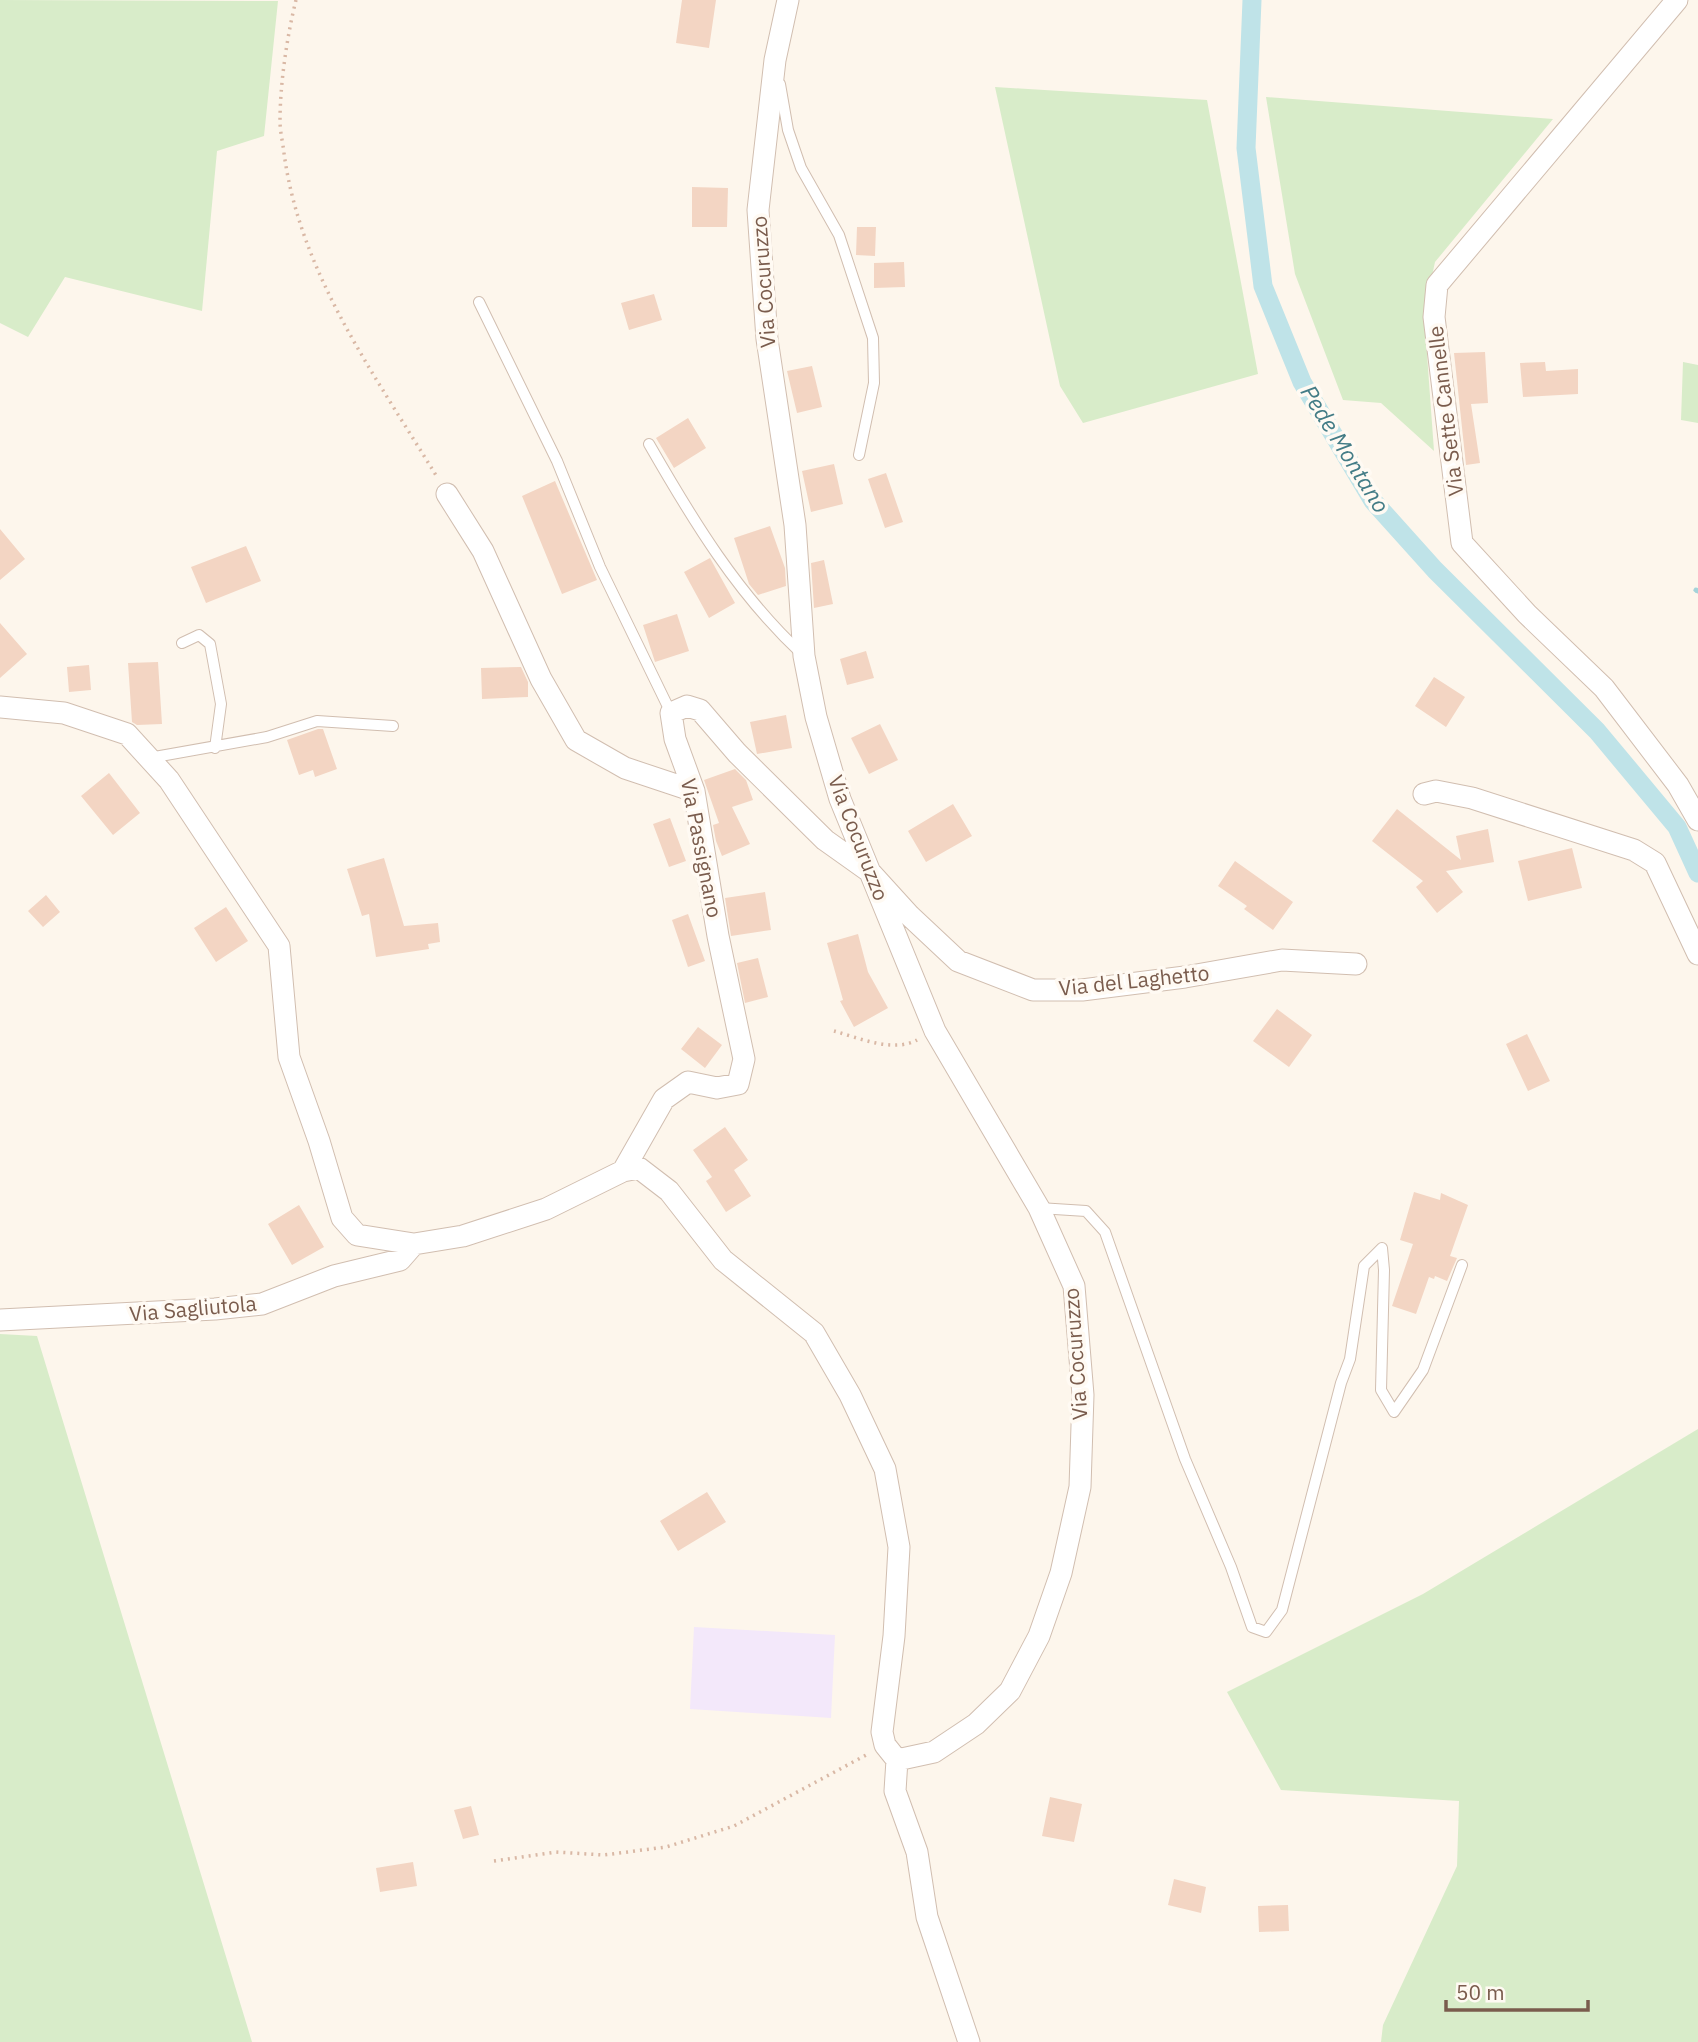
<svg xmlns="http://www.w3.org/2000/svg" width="1698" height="2042" viewBox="0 0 1698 2042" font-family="'IBM Plex Sans',sans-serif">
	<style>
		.education { fill: #f3e8fa }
		.green { fill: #d8ecc9 }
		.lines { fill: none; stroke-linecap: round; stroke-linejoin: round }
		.stream { stroke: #a5d3da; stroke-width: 5 }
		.canal { stroke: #bfe3e8; stroke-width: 19 }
		.building { fill: #f3d5c3 }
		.lane-casing { stroke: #d1beb0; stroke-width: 12 }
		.street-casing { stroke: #d1beb0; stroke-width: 23 }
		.path { stroke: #d9b8a5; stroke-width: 3.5; stroke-dasharray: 2 5; stroke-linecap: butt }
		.lane { stroke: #fff; stroke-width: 10 }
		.street { stroke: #fff; stroke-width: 21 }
		.labels { text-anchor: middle; stroke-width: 7; stroke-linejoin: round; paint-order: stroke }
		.street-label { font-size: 21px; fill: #7a5c4d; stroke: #fffaf3 }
		.water-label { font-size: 23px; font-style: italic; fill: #437c86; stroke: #fffaf3 }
	</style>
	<rect width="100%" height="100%" fill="#fdf6ec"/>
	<!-- education -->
	<path class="education" d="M694,1627L835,1635L831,1718L690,1709Z"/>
	<!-- green -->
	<path class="green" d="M0,0L278,1L264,136L217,151L202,311L65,277L28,337L0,323Z
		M995,87L1207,100L1258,374L1083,423L1060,386Z
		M1266,97L1553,119L1435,262L1424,313L1434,451L1381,403L1343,400L1295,274Z
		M1683,362L1698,365V423L1681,420Z
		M0,1334L37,1336L252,2042H0Z
		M1698,1429V2042H1381L1383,2025L1457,1866L1459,1801L1281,1790L1227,1692L1423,1594Z"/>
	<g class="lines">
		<!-- stream -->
		<path class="stream" d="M1696,590L1698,591"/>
		<!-- canal -->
		<path class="canal" d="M1252,0L1246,148L1263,286L1302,382L1373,501L1435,570L1597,731L1677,827L1698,873"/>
	</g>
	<!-- building -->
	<path class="building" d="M682,0H716L709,48L676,43Z
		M692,187L728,188L727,227H692Z
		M857,227H876L875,256L856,255Z
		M904,262L905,287L874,288V263Z
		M654,294L662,320L629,330L621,303Z
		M1485,352L1488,403L1471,404L1480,463L1466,465L1454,353Z
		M1545,362L1546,371L1578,369V394L1523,397L1520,363Z
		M812,366L822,407L797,413L787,371Z
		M688,418L706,448L674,468L656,438Z
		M834,464L843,504L811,512L802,471Z
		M886,473L903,522L885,528L868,479Z
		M555,481L597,580L562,594L522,496Z
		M770,526L785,568L786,586L758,595L749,584L734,538Z
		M0,529L25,559L0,580Z
		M246,546L261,581L206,603L191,567Z
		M710,558L735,603L709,618L684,572Z
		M824,560L833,604L814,608L811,563Z
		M677,614L689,651L655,662L643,625Z
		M0,623L27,654L0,678Z
		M866,651L874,678L847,685L840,659Z
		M158,662L162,724L137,725L132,722L128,663Z
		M89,665L91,690L69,692L67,667Z
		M521,667L528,682V697L482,699L481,668Z
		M1434,677L1465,697L1446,727L1415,706Z
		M786,715L792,748L757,754L750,722Z
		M880,724L898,760L869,774L851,738Z
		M318,729H323L337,769L315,777L313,770L299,775L287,740Z
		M735,769L746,780L753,800L732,807L750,844L722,856L716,841L713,825L719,823L704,780Z
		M109,773L140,813L113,835L81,796Z
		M953,804L972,836L926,862L908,831Z
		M1397,809L1461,860L1456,836L1488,829L1494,862L1446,871L1463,892L1437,913L1416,887L1423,881L1372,841Z
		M670,818L686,861L669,867L653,824Z
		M1572,848L1582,888L1528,901L1518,861Z
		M384,858L404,926L438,923L440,942L428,944L429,949L376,957L369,914L362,916L347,869Z
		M1235,861L1293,902L1273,930L1244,909L1247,906L1218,886Z
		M765,892L771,930L731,936L725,898Z
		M46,895L60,912L43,927L28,911Z
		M226,907L248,941L216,962L194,928Z
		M688,914L705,961L688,967L672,920Z
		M858,934L868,972L888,1008L854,1027L840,1001L843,1000L827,943Z
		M758,958L768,997L745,1003L737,963Z
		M1277,1009L1312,1035L1289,1067L1253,1041Z
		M698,1027L722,1045L705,1068L681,1049Z
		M1527,1034L1550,1081L1528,1091L1506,1044Z
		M725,1127L748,1160L734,1170L751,1196L726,1212L706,1181L712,1177L693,1150Z
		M1414,1192L1440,1200L1441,1193L1468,1205L1450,1256L1457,1258L1447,1281L1435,1276L1434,1279L1429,1277L1416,1314L1392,1306L1413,1244L1400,1240Z
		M299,1205L324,1247L292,1265L268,1224Z
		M707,1492L726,1522L678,1551L660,1521Z
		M1050,1797L1082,1804L1074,1842L1042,1836Z
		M471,1806L479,1835L463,1839L454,1810Z
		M413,1862L417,1886L380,1892L376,1868Z
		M1174,1879L1206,1887L1201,1913L1168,1905Z
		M1288,1905L1289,1931L1259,1932L1258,1906Z"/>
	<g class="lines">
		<!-- lane casing -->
		<g class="lane-casing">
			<path id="lane" d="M780,84L788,130L801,168L839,235L873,338L874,383L859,455
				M479,302L557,461L600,567L671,713
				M649,444C692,519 738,595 802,654
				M182,643L199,635L210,644L221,704L215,748
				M149,758L267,737L317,721L393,726
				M1039,1208L1086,1211L1105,1232L1185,1459L1231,1567L1252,1627L1266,1632L1282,1610L1341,1383L1350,1359L1364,1266L1382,1248L1384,1270L1381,1390L1394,1412L1423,1370L1462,1265"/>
		</g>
		<!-- street casing -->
		<g class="street-casing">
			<path id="street" d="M1677,0L1437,285L1434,317L1462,543L1527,614L1604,688L1678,785L1698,820
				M447,494L483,551L541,679L576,740L625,768L694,791
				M0,707L64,713L127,734L169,780L279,946L289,1057L319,1141L342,1218L357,1235L414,1244L463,1236L546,1209L623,1171L639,1168L669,1191L723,1260L814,1333L850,1395L885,1469L899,1547L894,1636L882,1732L885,1745L897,1760L934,1752L976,1724L1010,1691L1039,1636L1061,1573L1080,1487L1083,1395L1074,1286L1039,1208L935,1031L840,799L816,717L804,656L795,525L767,339L758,210L775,60L788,0
				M1424,794L1436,791L1472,798L1634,850L1655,863L1698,954
				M623,1171L664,1099L688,1082L717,1088L738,1084L744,1059L718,936L694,791L675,739L671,713L687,706L700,710L737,753L825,840L870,872L910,916L958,961L1033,990H1082L1185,977L1282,960L1356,964
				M0,1320L215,1309L262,1304L334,1276L400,1260L414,1244
				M897,1760L895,1791L917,1852L927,1917L969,2042"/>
		</g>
		<!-- path -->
		<path class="path" d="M296,0C287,36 280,84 280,121C280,132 283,143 284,153C300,274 375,375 437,477
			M834,1031C859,1038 893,1053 917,1040
			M494,1861L556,1852L604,1855L666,1847L734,1826L868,1754"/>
		<!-- lane -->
		<use href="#lane" class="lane"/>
		<!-- street -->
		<use href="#street" class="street"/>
	</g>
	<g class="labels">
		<!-- street labels -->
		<g class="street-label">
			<text transform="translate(764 282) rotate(-94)" y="7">Via Cocuruzzo</text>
			<text transform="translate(1446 411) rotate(-97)" y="7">Via Sette Cannelle</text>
			<text transform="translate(858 838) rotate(69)" y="7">Via Cocuruzzo</text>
			<text transform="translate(701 848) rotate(79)" y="7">Via Passignano</text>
			<text transform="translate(1134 981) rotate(-6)" y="7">Via del Laghetto</text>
			<text transform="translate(193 1309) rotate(-5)" y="7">Via Sagliutola</text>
			<text transform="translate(1076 1354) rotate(-94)" y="7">Via Cocuruzzo</text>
		</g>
		<!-- water labels -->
		<g class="water-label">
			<text transform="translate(1345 449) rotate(58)" y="8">Pede Montano</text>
		</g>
	</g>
	<!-- scale -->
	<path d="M1446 2000v10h142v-10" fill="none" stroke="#7a5c4d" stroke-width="3.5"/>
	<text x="1456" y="2000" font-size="21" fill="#7a5c4d" stroke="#fffaf3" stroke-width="5" paint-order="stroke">50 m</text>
</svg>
